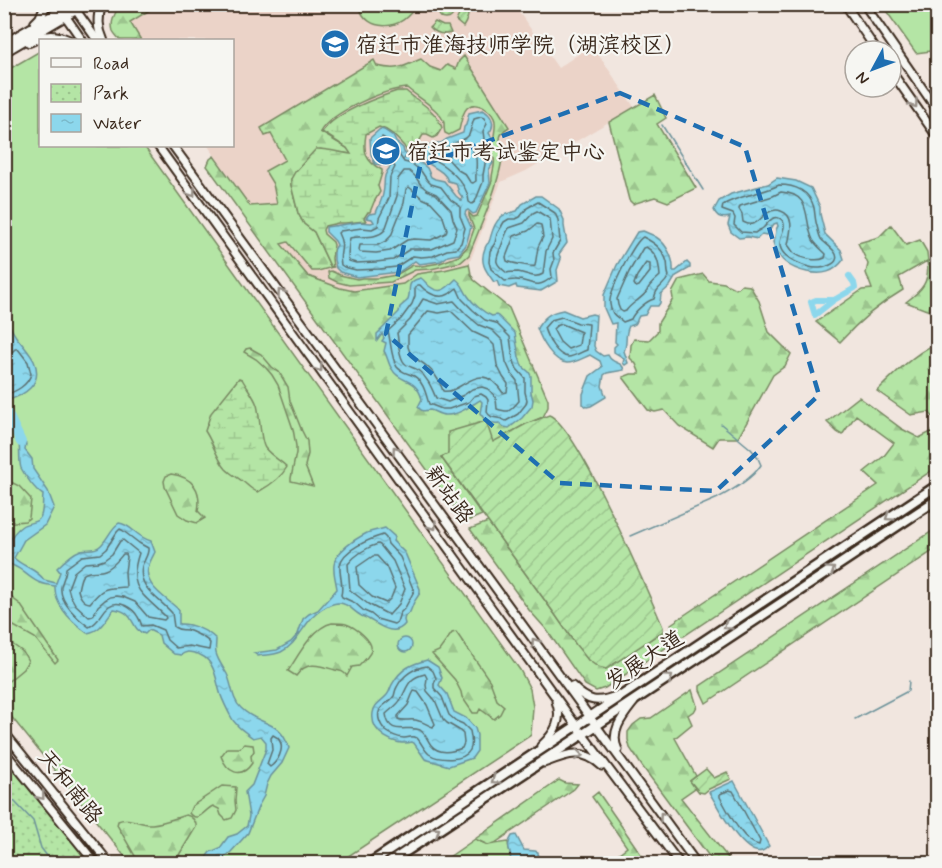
<svg xmlns="http://www.w3.org/2000/svg" width="942" height="868" viewBox="0 0 942 868" font-family="Mynerve,'LXGW WenKai TC',sans-serif">
	<style>
		.built { fill: #ebd3c8 }
		.grass { fill: #b4e5a5; stroke: #788862; stroke-width: 1.5 }
		.forest { fill: url(#forest-firs); stroke: #788862; stroke-width: 1.5 }
		.wetland { fill: url(#wetland-marsh); stroke: #788862; stroke-width: 1.5 }
		.park { fill: url(#park-dots); stroke: #788862; stroke-width: 1.5 }
		.garden { fill: url(#garden-furrows); stroke: #788862; stroke-width: 1.5 }
		.water { fill: url(#water-ripples); stroke: #6c929a; stroke-width: 1.5 }
		.lines { fill: none; stroke-linecap: round; stroke-linejoin: round }
		.shore { stroke: #5b6f70; stroke-width: 1.5 }
		.stream { stroke: #6c929a; stroke-width: 1.5 }
		.canal { stroke: #8cd7ec; stroke-width: 6 }
		.river { stroke: #8cd7ec; stroke-width: 10 }
		.tertiary-casing { stroke: #3b2a1e; stroke-width: 11 }
		.secondary-casing { stroke: #3b2a1e; stroke-width: 12 }
		.primary-casing { stroke: #3b2a1e; stroke-width: 13 }
		.tertiary { stroke: #f6f6f2; stroke-width: 7 }
		.secondary { stroke: #f6f6f2; stroke-width: 8 }
		.primary { stroke: #f6f6f2; stroke-width: 8 }
		.oneway { stroke: #989088 }
		.marked { fill: none; stroke: #1f6fb2; stroke-width: 4.5; stroke-dasharray: 12 8; stroke-linejoin: round }
		.labels { text-anchor: middle; stroke-width: 4.5; stroke-linejoin: round; paint-order: stroke }
		.poi-label { font-size: 22px; fill: #3b2a1e; stroke: #f6f6f2; text-anchor: start }
		.street-label { font-size: 22px; fill: #3b2a1e; stroke: #f6f6f2 }
	</style>
	<defs>
		<pattern id="forest-firs" width="22" height="20" patternUnits="userSpaceOnUse" patternTransform="scale(1.5)"><rect width="22" height="20" fill="#b4e5a5"/><path d="M5 1l3.5 6h-7zM16 11l3.5 6h-7z" fill="#9cc58e"/></pattern>
		<pattern id="wetland-marsh" width="20" height="14" patternUnits="userSpaceOnUse" patternTransform="scale(1.5)"><rect width="20" height="14" fill="#b4e5a5"/><path d="M1 5h8M5 5V1M11 12h8M15 12V8" fill="none" stroke="#9cc58e"/></pattern>
		<pattern id="park-dots" width="8" height="8" patternUnits="userSpaceOnUse" patternTransform="scale(1.5)"><rect width="8" height="8" fill="#b4e5a5"/><path d="M2 2h.1M6 6h.1" fill="none" stroke="#9cc58e" stroke-width="1.8" stroke-linecap="round"/></pattern>
		<pattern id="garden-furrows" width="10" height="10" patternUnits="userSpaceOnUse" patternTransform="scale(1.5)"><rect width="10" height="10" fill="#b4e5a5"/><path d="M-1 1l2-2M0 10L10 0M9 11l2-2" fill="none" stroke="#9cc58e"/></pattern>
		<pattern id="water-ripples" width="26" height="14" patternUnits="userSpaceOnUse" patternTransform="scale(1.5)"><rect width="26" height="14" fill="#8cd7ec"/><path d="M2 4q2-2 4 0t4 0M15 11q2-2 4 0t4 0" fill="none" stroke="#7ab9ca"/></pattern>
	</defs>
	<rect width="100%" height="100%" fill="#f1e6df"/>
	<filter id="ink" filterUnits="userSpaceOnUse"><feTurbulence type="fractalNoise" baseFrequency=".0167" numOctaves="2"/><feDisplacementMap in="SourceGraphic" scale="12" xChannelSelector="R" yChannelSelector="G"/><feConvolveMatrix kernelMatrix="1 2 1 2 8 2 1 2 1" color-interpolation-filters="sRGB"/></filter>
	<g filter="url(#ink)">
		<path class="built" d="M158,4L514,5L558,68L592,45L634,107L526,171L501,182L469,264L413,277L403,284L354,291L340,288L308,276L250,206L208,146H232V40H141L129,22Z"/>
		<path class="grass" d="M359,5V4L415,5C406,30 365,35 359,5Z
			M882,5H937V52L931,51L916,53Z
			M40,51V146H144L520,670L530,689L533,707L531,735L338,863H130L5,709L4,72Z
			M475,839L488,845L508,842C508,850 513,855 510,863L439,864Z"/>
		<path class="forest" d="M121,4L158,5L130,22L141,40H120C118,37 115,35 113,31C110,23 115,11 121,4Z
			M464,56L509,127C492,138 505,144 502,160C496,193 481,224 469,255L461,262L431,269L415,270L391,282L349,285L337,282L329,278L328,272L331,271L340,275L357,279L362,278H379L396,275L413,265L422,266L440,263L459,256L468,246L474,229L469,216V213L473,217L477,216L492,181C491,173 496,166 494,158C494,155 491,153 490,150C489,147 492,144 493,141C494,135 497,123 494,118C490,109 475,100 467,108C462,113 461,123 459,130L449,135L445,133C444,130 444,127 444,123C441,110 417,97 407,88C385,89 331,112 320,132L347,148L352,154L328,151L320,149L291,179V185L298,213L304,224L314,232L330,266L333,267L318,271H312L288,242L281,244L308,276L340,288L354,291L403,284L417,274L444,270L469,264L471,274L474,280L509,308L548,400V407L543,417L526,424L493,443L448,454L441,457L482,515L465,522L207,166L210,159L214,156L250,206L277,204L273,184L265,171L285,160L271,134L265,136L261,128L374,60L377,66C398,71 402,67 421,59L430,67L441,71L447,65L456,69L459,61Z
			M655,95L666,118L657,124L696,188L668,202L655,197L633,204L629,200L609,122Z
			M891,225L906,245L920,240L927,252L928,261H932L937,272V314L906,302C922,290 930,282 927,261L899,277L903,290C879,304 858,322 840,342L816,322L862,290L872,289L866,273L868,264L858,243L879,237Z
			M703,274L709,281L724,283L736,289L742,285L750,286L759,301L769,332L791,354L785,366L773,375L738,438H719L713,447L679,426L664,410L655,412L648,410L623,377L631,374H640L636,364L630,358L631,345L634,339L649,340L658,331V323L673,299L672,293L679,280Z
			M934,345L938,348L937,422L929,412L911,415L877,391C891,377 916,352 934,345Z
			M250,348L261,354L272,367L279,372L288,387L290,401L302,431L307,441L308,454L305,466L313,486L291,481V478L296,453V446L293,429L278,385L272,375L266,368L256,359L244,352L246,349Z
			M859,397L902,429L919,438L937,429V467L684,636L675,638L672,630L671,624L878,485L864,472L884,456L894,443L856,415L842,435L837,432L827,422Z
			M171,474C193,477 202,490 198,511L205,518L197,523L187,520L178,514L165,487L164,481L166,476Z
			M5,479L19,486L31,499L29,518L25,521L5,523Z
			M488,522L588,660L606,669L663,631L668,641L667,647L605,688L596,691L585,685L546,629L529,610L470,529Z
			M937,528V548L706,703L700,690V686Z
			M4,592L20,604L58,660L55,663L35,638L5,621Z
			M332,623C336,623 342,623 346,624C355,627 374,641 371,651C369,656 363,662 359,666L352,667L347,676C343,671 341,671 335,670C319,665 307,660 296,676L288,671C298,656 313,627 332,623Z
			M456,632L490,681L497,700L504,706L500,714L494,719L480,709L478,713H473L462,697L461,692L455,680L432,654L439,651L452,633Z
			M5,639L23,652L28,661L23,669L5,684Z
			M692,690L697,706L695,710L688,715L692,724L675,738L696,776L690,781L695,788L681,798L732,863H714L642,766L630,748L628,740V732L633,725L641,719L651,718Z
			M244,744L253,745L254,751L251,756L252,763C241,780 227,772 221,756L227,748H240Z
			M559,780L565,783L578,784L574,789L495,843L488,845L475,839Z
			M222,786L236,787L235,801L236,810L232,818L226,820L221,815L219,809L213,806C204,810 198,824 189,813L192,806Z
			M598,792L647,863H606L627,847L592,797Z
			M186,815C191,816 197,821 196,827L179,855L182,858L187,860L186,863H139L117,825L118,821C129,816 140,825 152,824C164,823 175,818 186,815Z"/>
		<path class="wetland" d="M397,91H406C418,102 437,110 442,128L437,136L433,138L427,135H423C417,143 417,152 418,161C415,159 412,157 409,155C408,154 405,148 404,146C396,138 390,130 379,127L366,134C363,152 365,161 382,170V173L378,186L380,192L374,202L370,212H368L364,218L366,221L345,223H338L325,226L323,230L324,234L333,242L334,245L332,258L333,267L330,266L314,232L304,224L298,213L291,185V179L295,172L316,149C325,148 341,153 351,154L347,148L322,132C334,113 376,98 397,91Z
			M239,378L242,379C247,388 254,396 257,405C260,415 260,441 265,448C271,456 280,460 287,467C281,478 269,486 258,492C251,490 248,485 242,481C237,477 231,474 226,469C217,459 213,443 205,431L211,413Z"/>
		<path class="park" d="M5,753L94,863H5Z"/>
		<path class="garden" d="M438 11a8 8 0 1 1 16 0a8 8 0 1 1-16 0Z
			M469,5C469,14 468,20 463,27L456,21L460,13V8Z
			M435,22L443,26H448L451,33C443,35 435,33 430,27Z
			M549,415C578,426 647,591 663,627V631L606,669L598,667L588,660L576,645L554,613L441,457L448,454V432L486,421L493,442L526,424Z
			M706,769L714,778L727,772L731,779L709,789L704,793L699,792L690,781Z"/>
		<path class="water" d="M482,110C492,114 496,125 489,133L492,138L486,148L492,156L491,160L493,163L489,170L490,183L476,213L473,214L468,210L466,211L465,214L471,227L466,245L459,254L448,256L441,261L434,262L419,264L415,261L399,272L357,277L340,272L336,268L334,260V250L337,245L335,241L326,232V227L361,222L371,223L374,222L372,219L366,218L369,214L376,213C378,207 382,200 383,194C386,182 381,177 391,166L375,164L371,154L370,138L380,129L384,130L393,136L396,142L403,148L404,152L407,155L404,159L412,156L427,168L431,177L435,179L444,181L456,196L462,201L463,198L459,193L456,183L448,181C444,169 429,167 421,157L423,149L433,143H441L447,139L463,133L464,127L466,125L469,113Z
			M777,178L796,181L811,188L820,207V214L825,234L841,250L844,259C834,273 823,275 807,272C789,268 778,260 773,242C777,237 774,231 778,226L777,223L774,224L766,235L762,234L757,239L748,237L739,238L731,232L728,225L730,217C723,219 717,218 714,210L719,201L731,194L768,184Z
			M536,196H541L559,209L564,220V226L567,243L559,254L561,259L557,270L558,281L541,291L517,288L516,285L509,288L499,286L497,281L494,282C486,271 479,263 485,248C489,239 487,248 490,239C492,232 494,223 500,218C505,213 511,213 517,211L522,204Z
			M643,231C647,233 652,234 656,237C667,244 674,259 673,271H676L687,262L690,265V268L676,276L670,286L661,294L660,303L658,306H650L645,315L639,316C635,322 639,324 629,326C624,336 628,343 624,351L628,363L625,365L623,363L624,359C621,355 618,355 614,352V347L617,344L615,342L616,323L611,324L604,308V295L617,265L637,232Z
			M421,278C424,280 426,283 429,286C442,296 447,287 456,279C463,284 463,289 468,296C473,304 483,312 492,316L496,315L498,316L515,333L519,357L522,366L529,372L531,376V392L533,400L532,406L522,418L509,428L504,427L499,423C489,424 485,421 480,413L482,402L480,400C471,406 457,416 445,415C439,415 435,411 430,410C424,410 423,413 418,407L422,399C416,377 399,383 392,369C388,364 388,357 384,351L386,343L382,341L384,338L382,334L377,341V334L399,312L400,307C402,305 405,303 407,301C413,291 403,282 421,278Z
			M563,310L580,317L592,314L596,315L594,346L596,351L603,356L608,355C609,357 610,359 612,360C617,364 622,362 624,370L607,373L604,375L602,386L606,397L591,406L587,407L583,404V394L590,376L602,367L600,361L590,355C583,358 575,363 567,363C553,362 541,340 537,328C544,317 550,312 563,310Z
			M5,317C9,324 12,331 17,338C23,345 30,353 34,361C44,384 24,396 5,401V353L8,346L5,340Z
			M23,441L26,444L25,450L32,459L33,469L48,491L54,507L45,525L24,540L14,558C23,567 37,569 44,580L56,583L60,572L57,568C64,561 72,553 81,550C88,548 95,551 100,546C108,539 110,529 119,523C131,524 136,537 151,541L155,552C153,556 150,561 149,565C141,585 167,598 179,610V624C191,623 208,631 216,639C216,644 215,649 216,653C218,661 223,667 227,674C232,684 232,700 241,708C260,727 279,718 289,748L282,763L271,776L267,784L264,796L259,805L248,833L231,852L220,861L222,863H202L210,852L220,848L228,837L237,834L247,826L249,816L245,792L252,785L266,749V742L261,736L253,738C244,731 235,726 230,715C226,707 221,698 219,689C215,673 213,657 194,653C189,652 186,651 181,655L174,654L161,643L159,635L149,630L145,634C129,629 137,612 114,609C105,619 102,631 87,633C72,622 54,606 55,586C37,584 34,580 21,570C17,567 13,566 9,563C0,552 12,533 22,526C26,523 35,523 39,519C44,514 42,502 43,495C35,490 25,476 21,468C19,463 20,450 19,443Z
			M385,528L395,537L393,541L405,553L420,589V593L414,602L410,612L405,616L404,620L405,624C394,638 379,625 368,619C365,617 362,617 360,615C353,611 349,604 340,603C328,602 312,616 306,625C298,636 293,646 281,652C274,655 265,655 258,656L254,653L277,650L291,642L298,634L303,619L309,614L318,610L337,589C336,581 333,573 334,565C335,552 355,539 367,533C372,531 379,530 385,528Z
			M398 645a7 7 0 1 1 14 0a7 7 0 1 1-14 0Z
			M427,660L438,667L442,678L439,685L447,694L454,712L466,718L475,728L477,735V751L472,758L449,766L425,759L414,743L412,742C395,747 370,733 373,713C374,704 381,702 387,695C390,692 390,687 393,683C401,669 411,664 427,660Z
			M734,781L769,846C767,848 765,850 762,851C743,857 717,805 709,792Z
			M516,835L524,850L535,851L538,852L539,863H510C513,851 504,848 512,836Z"/>
		<g class="lines">
			<path class="shore" d="M481,117L484,118L487,124L483,131L484,139L480,148L485,158V164L483,175V182L475,202L472,204L469,202C468,187 456,175 444,166C439,162 432,160 428,155L434,149H443L466,138L469,135L474,119Z
				M382,137C391,142 398,153 404,162L412,164L421,171L427,180L431,184L441,187L451,200L460,206V216L465,228L461,243L458,246L456,249L447,250L433,256L421,257L413,256L396,267L380,269L356,270L344,267L341,265C338,250 346,249 338,233L340,231L362,228L372,229L378,226L379,218L389,198L390,177L395,167L391,161L381,160L379,158L376,142Z
				M470,145C480,159 475,166 476,181L473,183L470,182L465,174L458,170L447,158C451,150 462,148 470,145Z
				M404,171H409L415,176L421,185L427,190L436,194L451,210L453,219L457,228L453,240L432,249H410L393,260L376,262L356,263L349,261C347,257 349,243 350,238C363,235 375,240 385,230L397,196L398,179Z
				M779,185C795,185 810,191 814,208C815,213 815,220 817,226C818,230 819,235 821,239C825,244 840,252 836,260C835,264 824,268 820,268C809,269 780,259 780,244C780,239 783,232 784,227C785,220 778,215 772,219C768,221 766,226 763,228C760,230 757,231 755,233L741,232L734,225L735,218L733,214L722,210L723,205C740,195 761,194 779,185Z
				M409,187L422,198L431,202L442,214L447,229L446,233L431,240L414,239L407,240L390,251L376,253L360,252L359,250L360,245H378L386,241L391,236L404,203L406,189Z
				M781,192C813,194 803,219 813,240C816,245 822,250 826,254L825,258C817,262 802,259 794,253C792,251 790,247 788,245C790,234 796,216 781,211C777,209 772,210 767,213C762,216 759,223 752,224C749,225 745,223 743,222L742,214L739,209L740,206L773,196Z
				M538,202L555,213L558,220L560,241L553,253L554,261L551,269L552,277C535,292 530,279 515,280C511,280 508,281 505,281L491,269L489,262L490,251L495,243L497,234L504,222L509,219H516L520,217L527,208Z
				M537,211L550,219L552,239L546,251L543,274C535,279 528,274 518,272C515,272 510,272 507,273C494,263 495,261 501,247C504,240 505,234 509,228L524,223L533,213Z
				M537,224L541,225L543,237L538,247L535,266C531,267 511,263 507,261L506,257L514,236L528,231Z
				M643,237C655,243 663,249 667,262C668,267 667,272 669,276C663,288 657,285 654,299C646,301 634,312 631,319L623,322C616,316 611,315 610,304C608,293 634,242 643,237Z
				M646,247C658,254 659,264 660,276C657,279 652,283 649,287C648,288 648,290 647,291C642,299 631,303 626,311L623,312L620,310L618,305L617,299L629,272L643,248Z
				M646,263L650,264V272L639,286L636,287L634,284L637,276Z
				M417,285H420C427,293 439,300 449,294C452,292 454,290 457,288L462,299L473,310L485,320L496,323L510,337L513,359L517,369L525,378V392L527,400L526,404L518,414L506,421C497,415 492,421 487,412L488,400L486,397L481,394L474,396L469,402L449,409H442L429,404C426,395 424,382 414,376C408,373 402,373 397,367C391,358 391,342 388,331L401,319L412,304L415,296V288Z
				M423,299L438,304L454,301L467,315L479,325L492,330L503,341L506,362L511,373L517,381L519,401C509,412 510,413 497,409L496,399L493,394L488,389L482,387L472,389L464,395L448,402L436,398C432,389 428,378 419,371C413,366 407,368 403,361C398,352 399,343 397,333L410,320Z
				M428,311L439,313L451,311L473,332L488,339L494,345L497,365L503,377L508,384L507,392L503,393C479,356 462,395 443,391C438,375 427,364 412,357L408,347V335Z
				M562,317L578,323L589,324L587,350C581,352 574,357 568,357C557,356 547,338 544,328L551,320Z
				M562,324L581,332L579,345L568,349L560,342L553,329L556,326Z
				M4,355L10,354L15,349H18L28,362L31,374C28,385 16,392 4,395
				M120,529L122,530L139,543L148,548C149,555 144,559 142,566C137,588 160,599 172,613L174,627C182,632 183,628 190,631C197,634 205,637 210,643L209,650L189,646L176,648L167,640L163,630L151,625L142,626C141,623 140,620 138,617C133,608 119,599 109,606C100,613 101,621 89,627C79,620 59,602 61,587C62,581 66,575 66,568L82,556L100,554L106,549L117,532Z
				M383,535L386,538L388,544L400,557L414,591L405,608L400,613L397,622L394,624L377,619L371,614L364,611L355,603L342,597L341,595C344,584 339,576 340,565C342,550 370,539 383,535Z
				M123,540L139,553C127,589 142,593 165,616L166,618L164,620L148,617L135,602L123,597L116,596L110,597L105,600L98,606L93,616L89,617L75,604L70,595L68,588L74,572L85,563L98,562L104,560L112,554L120,541Z
				M378,544L380,545L393,561L405,589L399,604L389,615L368,604L350,590L348,564C355,555 367,547 378,544Z
				M123,554H126L127,557L125,572L126,587C106,589 105,585 90,603C83,603 79,595 78,590C79,586 80,579 82,576C87,569 98,573 105,570C113,567 118,560 123,554Z
				M373,556H377L386,566L395,588L391,598L386,603L372,597L359,585L357,567Z
				M427,666L433,671L436,678L434,684V688L442,697L449,715L456,721L463,724L470,731C471,736 473,745 470,750C464,762 438,760 429,754C424,750 421,742 417,738C411,735 410,738 404,738C398,738 390,734 386,731C379,724 375,713 383,706C387,702 391,701 394,696C395,693 395,690 397,687C403,675 414,668 427,666Z
				M425,674L427,678L426,685L427,691L435,700L443,719L447,723L459,730L463,734L464,743L462,748C452,752 439,755 431,745C427,740 426,734 420,730C408,724 389,738 386,714C391,709 398,705 401,699C408,686 408,678 425,674Z
				M414,691L418,692L427,705L435,724L433,727C429,726 424,722 419,721C411,718 405,722 398,719V716L408,705L412,695Z
				M273,735C288,742 280,760 270,767L267,764L272,750L271,738Z
				M729,790L733,791L760,841L759,845C743,843 728,811 720,797V794Z"/>
			<path class="stream" d="M662,125L703,190
				M630,536L718,498C732,490 752,479 761,465L757,456L751,449L721,424
				M855,719L908,691L909,681
				M4,798L14,801L33,821L41,848L47,856L59,864"/>
			<path class="canal" d="M834,300H816L811,302L815,315L834,300L855,288L854,283L849,276"/>
			<path class="river" d="M4,406L21,442"/>
			<g class="tertiary-casing">
				<path id="tertiary" d="M57,4L82,40
					M845,4L877,51
					M864,4L938,111
					M73,6L97,40
					M891,71L938,138
					M158,146L583,735L680,864
					M173,146L697,864
					M572,686C588,702 597,704 618,695
					M4,732L110,864
					M541,746C555,733 563,720 556,701
					M618,750C609,732 623,716 634,702
					M4,751L96,864
					M544,763C567,754 582,747 602,766"/>
			</g>
			<g class="secondary-casing">
				<path id="secondary" d="M102,4C97,16 98,29 103,40
					M35,23L40,18L46,4
					M29,42C45,35 53,34 68,40
					M4,44L72,4
					M4,52L86,4"/>
			</g>
			<g class="primary-casing">
				<path id="primary" d="M369,864L938,485
					M387,864L938,499"/>
			</g>
			<use href="#tertiary" class="tertiary"/>
			<use href="#secondary" class="secondary"/>
			<use href="#primary" class="primary"/>
		</g>
		<defs><path id="oneway-chevron" d="M-2-3.5L2.5 0L-2 3.5" fill="none" stroke-width="1.6" stroke-linecap="round" stroke-linejoin="round" transform="scale(1.5)"/></defs>
		<g class="oneway">
			<use href="#oneway-chevron" transform="translate(914 104) rotate(55)"/>
			<use href="#oneway-chevron" transform="translate(192 193) rotate(54)"/>
			<use href="#oneway-chevron" transform="translate(281 293) rotate(-126)"/>
			<use href="#oneway-chevron" transform="translate(319 368) rotate(54)"/>
			<use href="#oneway-chevron" transform="translate(396 450) rotate(-126)"/>
			<use href="#oneway-chevron" transform="translate(889 517) rotate(146)"/>
			<use href="#oneway-chevron" transform="translate(433 526) rotate(54)"/>
			<use href="#oneway-chevron" transform="translate(831 570) rotate(-34)"/>
			<use href="#oneway-chevron" transform="translate(727 626) rotate(146)"/>
			<use href="#oneway-chevron" transform="translate(535 642) rotate(-126)"/>
			<use href="#oneway-chevron" transform="translate(669 678) rotate(-34)"/>
			<use href="#oneway-chevron" transform="translate(579 755) rotate(8)"/>
			<use href="#oneway-chevron" transform="translate(495 780) rotate(146)"/>
			<use href="#oneway-chevron" transform="translate(41 796) rotate(51)"/>
			<use href="#oneway-chevron" transform="translate(663 816) rotate(-126)"/>
			<use href="#oneway-chevron" transform="translate(436 831) rotate(-33)"/>
		</g>
	</g>
	<path class="marked" d="M620,93L745,147L819,395L716,491L559,483L386,334L420,166Z"/>
	<defs>
		<g id="school-disc" transform="scale(1.5)"><circle r="9.5" fill="#1f6fb2" stroke="#f6f6f2"/><path d="M0-5L7-2L0 1L-7-2ZM-4 1L0 2.5L4 1V4Q0 6-4 4Z" fill="#fff"/></g>
		<g id="university-disc" transform="scale(1.5)"><circle r="9.5" fill="#1f6fb2" stroke="#f6f6f2"/><path d="M0-5L7-2L0 1L-7-2ZM-4 1L0 2.5L4 1V4Q0 6-4 4Z" fill="#fff"/></g>
	</defs>
	<g fill-rule="evenodd">
		<use href="#school-disc" x="335" y="44"/>
		<use href="#university-disc" x="386" y="151"/>
	</g>
	<g class="labels">
		<g class="poi-label">
			<text x="356" y="52">宿迁市淮海技师学院（湖滨校区）</text>
			<text x="407" y="159">宿迁市考试鉴定中心</text>
		</g>
		<g class="street-label">
			<text transform="translate(450 494) rotate(54)" y="8">新站路</text>
			<text transform="translate(644 659) rotate(-34)" y="8">发展大道</text>
			<text transform="translate(71 786) rotate(51)" y="8">天和南路</text>
		</g>
	</g>
	<rect width="942" height="868" fill="none" stroke="#f6f6f2" stroke-width="24"/>
	<rect x="12" y="12" width="918" height="844" fill="none" stroke="#3b2a1e" stroke-width="2" filter="url(#ink)"/>
	<rect x="39" y="39" width="195" height="108" fill="#f6f6f2" stroke="#aba49d" stroke-width="1.5"/>
	<rect x="51" y="58" width="30" height="9" fill="#f6f6f2" stroke="#aba49d" stroke-width="1.5"/>
	<text x="93" y="69" font-size="18" fill="#3b2a1e">Road</text>
	<rect x="51" y="84" width="30" height="18" fill="url(#park-dots)" stroke="#aba49d" stroke-width="1.5"/>
	<text x="93" y="99" font-size="18" fill="#3b2a1e">Park</text>
	<rect x="51" y="114" width="30" height="18" fill="url(#water-ripples)" stroke="#aba49d" stroke-width="1.5"/>
	<text x="93" y="129" font-size="18" fill="#3b2a1e">Water</text>
	<g transform="translate(873 69) rotate(229)"><circle r="28" fill="#f6f6f2" stroke="#aba49d" stroke-width="1.5"/>
	<path d="M0-4.5L10 22L0 15L-10 22Z" fill="#1f6fb2"/>
	<text y="-9" font-size="16" font-weight="bold" text-anchor="middle" fill="#3b2a1e">N</text>
	</g>
</svg>
